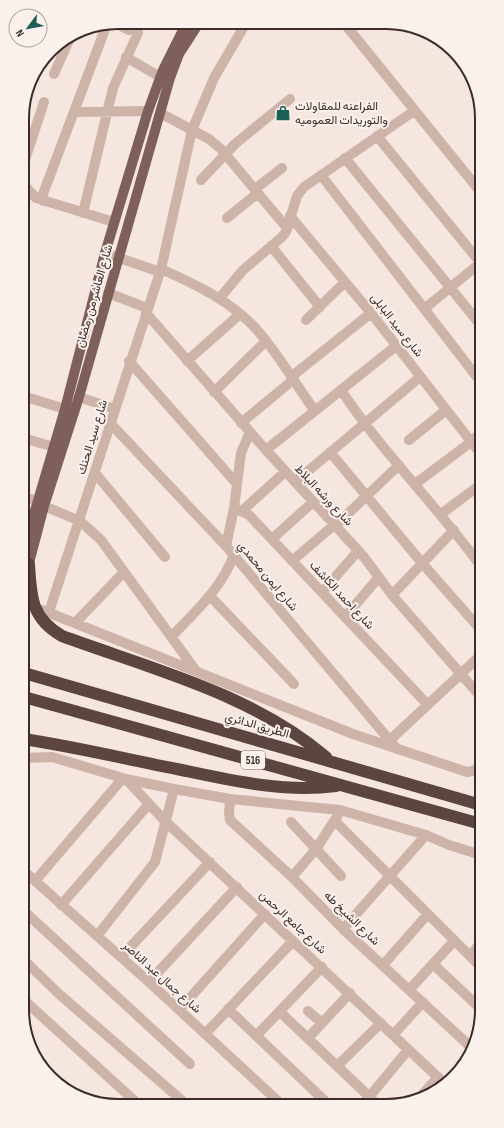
<svg xmlns="http://www.w3.org/2000/svg" width="504" height="1128" viewBox="0 0 504 1128" font-family="'Sofia Sans Condensed',Vazirmatn,sans-serif">
	<style>
		.lines { fill: none; stroke-linecap: round; stroke-linejoin: round }
		.minor { stroke: #ceb3a9; stroke-width: 10 }
		.major { stroke: #7e5f5a; stroke-width: 10 }
		.highway { stroke: #5c4440; stroke-width: 12 }
		.labels { text-anchor: middle; stroke-width: 4; stroke-linejoin: round; paint-order: stroke }
		.shield { fill: #fbf1ec; stroke: #756764; stroke-width: 1 }
		.shield-label { font-size: 11px; font-weight: bold; fill: #3b2c29 }
		.poi-label { font-size: 12px; fill: #3b2c29; stroke: #fbf1ec; text-anchor: start }
		.street-label { font-size: 12px; fill: #3b2c29; stroke: #fbf1ec }
		.rim { fill: none; stroke: #3b2c29; stroke-width: 2 }
	</style>
	<rect width="100%" height="100%" fill="#f5e6df"/>
	<g class="lines">
		<path class="minor" d="M344,23L479,190
			M126,57L160,77
			M54,74L71,36
			M75,112L148,111
			M160,113L209,139L221,149L287,228
			M377,136L479,261
			M345,158L479,323
			M22,169L44,102
			M321,175L480,381
			M201,180L235,144L290,99
			M22,183L36,198L114,222
			M255,189L282,168
			M43,201V194L107,24
			M83,213L113,88L138,33L137,29L132,27L129,30L115,23
			M290,216L371,313L480,453
			M227,218L258,193
			M271,246L320,307
			M105,253L160,272
			M161,269C195,284 233,302 258,331C279,355 296,385 315,411
			M108,293L147,308
			M219,299L243,270L282,237L286,232L297,196L304,187L414,111
			M424,309L479,264
			M146,313L266,450L364,557L392,595L481,697
			M306,320L345,282
			M129,361L237,484
			M187,361L240,314
			M291,377L371,313
			M341,390C382,452 436,505 480,565
			M214,392L266,341
			M23,396L65,409
			M79,397L115,409
			M241,423L293,380
			M111,424L226,546L397,749
			M23,438L54,447
			M409,440L446,410
			M266,450L396,346
			M330,452L422,563L480,629
			M95,473L165,557
			M295,482L420,377
			M415,484L471,442L480,433
			M24,497L38,501
			M44,506L80,521L101,540L196,671
			M234,508L249,515L428,705
			M242,511L285,472
			M441,514L480,485
			M335,526L399,465
			M272,539L313,502
			M226,546L234,508L241,453L250,432
			M292,561L334,525
			M322,592L358,551
			M392,595L454,530
			M210,596L294,684
			M42,610L353,734L467,772L472,771L481,767
			M49,612L161,269L192,130L214,78L246,23
			M345,617L379,577
			M75,623L124,572
			M171,637C195,612 221,589 234,555
			M390,740L481,655
			M24,758L52,757L126,779L174,789L230,799L340,810L426,835L449,845L481,855
			M126,779L165,821L443,1082
			M230,799L229,813L230,820L292,877L343,929L473,1049
			M335,821L482,968
			M291,822L341,876
			M25,872L149,982L280,1103
			M292,877L316,849L338,815
			M35,881L123,778
			M61,905L149,804
			M25,912L190,1064
			M343,929L426,835
			M97,936L155,862L174,789
			M470,956L482,941
			M121,957L210,862
			M25,961L59,994L186,1104
			M433,964L482,1010
			M383,965L428,914
			M149,982L237,887
			M410,989L454,941
			M25,1001L138,1104
			M228,1009L327,1103
			M179,1010L265,914
			M308,1011L322,1023
			M280,1012L376,1103
			M205,1034L293,941
			M393,1035L423,1002
			M256,1036L322,967
			M308,1038L350,993
			M337,1066L381,1023
			M420,1097L438,1077
			M364,1103L408,1050"/>
		<path class="major" d="M24,548L65,409L105,253L148,111L163,70L187,22
			M24,582L44,506L79,397L170,78L179,54L199,23"/>
		<path class="highway" d="M29,564C31,597 31,618 62,636C152,669 252,694 326,757
			M24,673L481,805
			M24,697L481,824
			M24,739C76,747 126,759 177,769C229,780 283,793 336,786"/>
	</g>
	<defs>
		<g id="shop-bare" transform="scale(1.2)"><path d="M-5-2.5h2.3a2.7 3.5 0 0 1 5.4 0H5L5.5 6h-11ZM-1.5-2.5h3a1.5 2.3 0 0 0-3 0Z" fill="#1b6058" stroke="#fbf1ec" stroke-width="2.5" paint-order="stroke"/></g>
	</defs>
	<g fill-rule="evenodd">
		<use href="#shop-bare" x="283" y="113"/>
	</g>
	<g class="labels">
		<rect class="shield" x="241" y="751" width="24" height="18" rx="3"/>
		<g class="shield-label">
			<text x="253" y="764">516</text>
		</g>
		<g class="poi-label">
			<text x="295" y="110">الفراعنه للمقاولات<tspan x="295" dy="14">والتوريدات العموميه</tspan></text>
		</g>
		<g class="street-label">
			<text transform="translate(94 296) rotate(-74)" y="4">شارع العاشر من رمضان</text>
			<text transform="translate(397 325) rotate(52)" y="4">شارع سيد البابلى</text>
			<text transform="translate(92 437) rotate(-73)" y="4">شارع سيد الحنك</text>
			<text transform="translate(324 495) rotate(47)" y="4">شارع ورشه البلاط</text>
			<text transform="translate(268 576) rotate(50)" y="4">شارع ايمن محمدي</text>
			<text transform="translate(342 595) rotate(47)" y="4">شارع احمد الكاشف</text>
			<text transform="translate(257 725) rotate(16)" y="4">الطريق الدائري</text>
			<text transform="translate(352 918) rotate(44)" y="4">شارع الشيخ طه</text>
			<text transform="translate(293 922) rotate(43)" y="4">شارع جامع الرحمن</text>
			<text transform="translate(162 977) rotate(42)" y="4">شارع جمال عبد الناصر</text>
		</g>
	</g>
	<path d="M0 0H504V1128H0ZM118 29H386A89 89 0 0 1 475 118V1010A89 89 0 0 1 386 1099H118A89 89 0 0 1 29 1010V118A89 89 0 0 1 118 29Z" fill="#fbf1ec" fill-rule="evenodd"/>
	<path class="rim" d="M118 29H386A89 89 0 0 1 475 118V1010A89 89 0 0 1 386 1099H118A89 89 0 0 1 29 1010V118A89 89 0 0 1 118 29Z"/>
	<g transform="translate(28 28) rotate(238)"><circle r="19" fill="#fbf1ec" stroke="#aea29e"/>
	<path d="M0-3L7 15L0 10L-7 15Z" fill="#1b6058"/>
	<text y="-6" font-size="11" font-weight="bold" text-anchor="middle" fill="#3b2c29">N</text>
	</g>
</svg>
